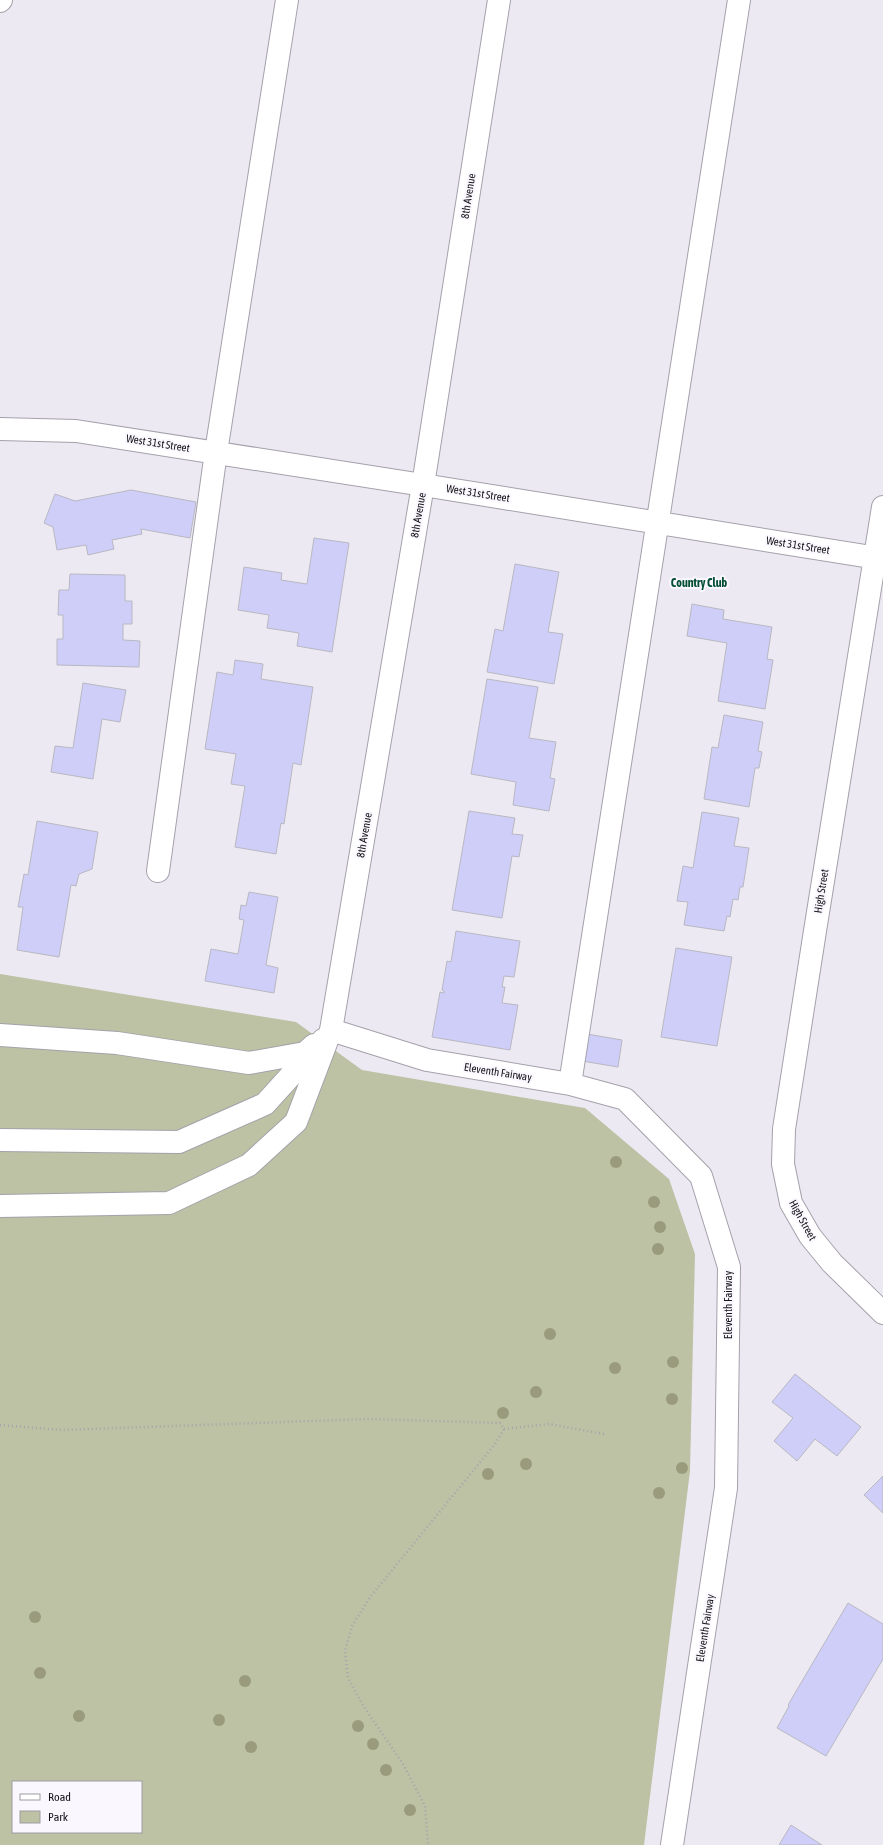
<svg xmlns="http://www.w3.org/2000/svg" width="883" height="1845" viewBox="0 0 883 1845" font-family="'Asap Condensed',sans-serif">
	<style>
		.green { fill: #bcc2a3; fill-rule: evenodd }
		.building { fill: #cfcef8; stroke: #b8b8c2 }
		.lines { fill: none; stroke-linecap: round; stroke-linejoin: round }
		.minor-casing { stroke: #a5a1ab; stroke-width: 24 }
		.path { stroke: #a7a3ab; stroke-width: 2.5; stroke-dasharray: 1 3; stroke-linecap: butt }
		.minor { stroke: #fff; stroke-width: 22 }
		.tree { fill: #999b7c }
		.labels { text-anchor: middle; stroke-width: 4; stroke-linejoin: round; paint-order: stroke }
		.street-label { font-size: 11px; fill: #151317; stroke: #faf7ff }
		.neighbourhood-label { font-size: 12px; font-weight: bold; fill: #044e34; stroke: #faf7ff }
	</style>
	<rect width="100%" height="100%" fill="#ede9f3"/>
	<path class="green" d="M0,974L296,1022L362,1070L585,1108L669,1179L695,1254L690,1471L644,1845H0ZM13,1782H141V1832H13Z"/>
	<path class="building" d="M131,490L196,502L190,538L141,529L142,534L112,540L114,549L88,555L86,545L57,550L53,527L44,523L55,494L75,501Z
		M314,538L349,543L332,652L297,646L299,633L267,628L269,615L238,610L244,567L282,573L281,580L307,584Z
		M515,564L559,572L548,632L563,634L554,684L487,672L495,629L503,631Z
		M70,574L125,575V601H132V624H123V640L140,641L139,667L57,665V639H63V615H58L59,590H69Z
		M692,604L724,610L723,619L772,627L767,659L773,660L765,709L718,701L727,643L687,636Z
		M235,660L263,664L261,679L313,687L301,765L293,763L284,824L281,823L276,854L235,847L245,786L231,784L236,754L205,749L217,672L233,675Z
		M487,679L538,687L529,738L556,742L550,778L555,779L549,811L513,805L516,782L471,774Z
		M83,683L126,690L120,722L102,719L93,779L51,772L55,746L73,748Z
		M724,715L763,722L758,751L762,752L759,768H755L749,807L704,799L712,747L718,748Z
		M469,811L515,818L512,834L523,835L519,857L512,856L502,918L452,910Z
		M702,812L739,818L734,846L749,848L743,887H740L738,900L733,899L730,917L727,916L724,931L684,925L688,902L677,901L683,866L693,868Z
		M37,821L98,832L92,869L79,874L76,886L71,885L59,957L17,950L23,907H18L24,874L28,875Z
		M249,892L278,897L266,965L278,968L274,993L205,981L211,949L238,954L244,920L239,919L241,905L246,906Z
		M456,931L520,941L514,977L504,976L502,987H505L502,1003L518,1005L510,1050L432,1037L440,992L444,993V991L442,990L447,961L451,962Z
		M676,948L732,957L717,1046L661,1037Z
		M587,1034L622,1040L618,1067L582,1061Z
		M795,1374L861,1427L837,1456L815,1439L797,1461L774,1441L793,1418L772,1402Z
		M883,1476V1513L864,1495Z
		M848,1603L883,1624V1659L826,1756L777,1728L789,1706L788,1705Z
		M791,1825L822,1845H779Z"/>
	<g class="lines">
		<g class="minor-casing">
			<path id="minor" d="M0,1L1,0
				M0,429L76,431L423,485L883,559
				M883,507L815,931L784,1129L783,1164L791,1203L810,1236L832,1263L883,1313
				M158,871L216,452L287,0
				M331,1030L427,1060L570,1084L625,1099L701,1176L729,1267L726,1488L672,1845
				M0,1035L117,1043L249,1063L305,1053L314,1045
				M570,1084L739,0
				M0,1140L179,1142L265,1104L323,1040
				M0,1206L169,1203L249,1165L296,1122L331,1030L423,485L499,0"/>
		</g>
		<path class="path" d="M0,1425L62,1430L368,1419L500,1423L504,1429L495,1444L371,1596L352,1626L345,1651L348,1678L364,1707L403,1764L425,1806L428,1845
			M504,1429L549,1424L604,1434"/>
		<use href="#minor" class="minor"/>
	</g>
	<g class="tree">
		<circle cx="616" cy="1162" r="6"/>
		<circle cx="654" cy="1202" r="6"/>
		<circle cx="660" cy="1227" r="6"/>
		<circle cx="658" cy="1249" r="6"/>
		<circle cx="550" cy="1334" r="6"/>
		<circle cx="673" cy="1362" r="6"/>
		<circle cx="615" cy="1368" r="6"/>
		<circle cx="536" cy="1392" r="6"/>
		<circle cx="672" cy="1399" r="6"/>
		<circle cx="503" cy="1413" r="6"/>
		<circle cx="526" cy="1464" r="6"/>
		<circle cx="682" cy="1468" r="6"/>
		<circle cx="488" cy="1474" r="6"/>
		<circle cx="659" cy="1493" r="6"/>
		<circle cx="35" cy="1617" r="6"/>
		<circle cx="40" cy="1673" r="6"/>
		<circle cx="245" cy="1681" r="6"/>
		<circle cx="79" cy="1716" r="6"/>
		<circle cx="219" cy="1720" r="6"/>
		<circle cx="358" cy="1726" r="6"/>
		<circle cx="373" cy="1744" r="6"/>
		<circle cx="251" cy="1747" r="6"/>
		<circle cx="386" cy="1770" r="6"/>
		<circle cx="410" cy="1810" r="6"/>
	</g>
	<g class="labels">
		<g class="street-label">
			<text transform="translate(468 196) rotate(-81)" y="4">8th Avenue</text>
			<text transform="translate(158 443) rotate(9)" y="4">West 31st Street</text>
			<text transform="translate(478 493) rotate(9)" y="4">West 31st Street</text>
			<text transform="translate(418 515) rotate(-80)" y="4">8th Avenue</text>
			<text transform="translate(798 545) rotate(9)" y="4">West 31st Street</text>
			<text transform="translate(364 835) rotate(-80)" y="4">8th Avenue</text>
			<text transform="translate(821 891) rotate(-81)" y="4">High Street</text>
			<text transform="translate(498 1072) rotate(9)" y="4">Eleventh Fairway</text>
			<text transform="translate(803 1220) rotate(61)" y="4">High Street</text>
			<text transform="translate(728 1305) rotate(-90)" y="4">Eleventh Fairway</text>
			<text transform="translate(705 1628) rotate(-81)" y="4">Eleventh Fairway</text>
		</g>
		<g class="neighbourhood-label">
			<text x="699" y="587">Country Club</text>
		</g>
	</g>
	<rect x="12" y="1781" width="130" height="52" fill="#faf7ff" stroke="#9e9ca2"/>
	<rect x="20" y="1794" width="20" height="6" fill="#ffffff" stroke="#9e9ca2"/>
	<text x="48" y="1801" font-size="12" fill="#151317">Road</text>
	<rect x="20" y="1811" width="20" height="12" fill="#bcc2a3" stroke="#9e9ca2"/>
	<text x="48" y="1821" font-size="12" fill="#151317">Park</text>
</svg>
